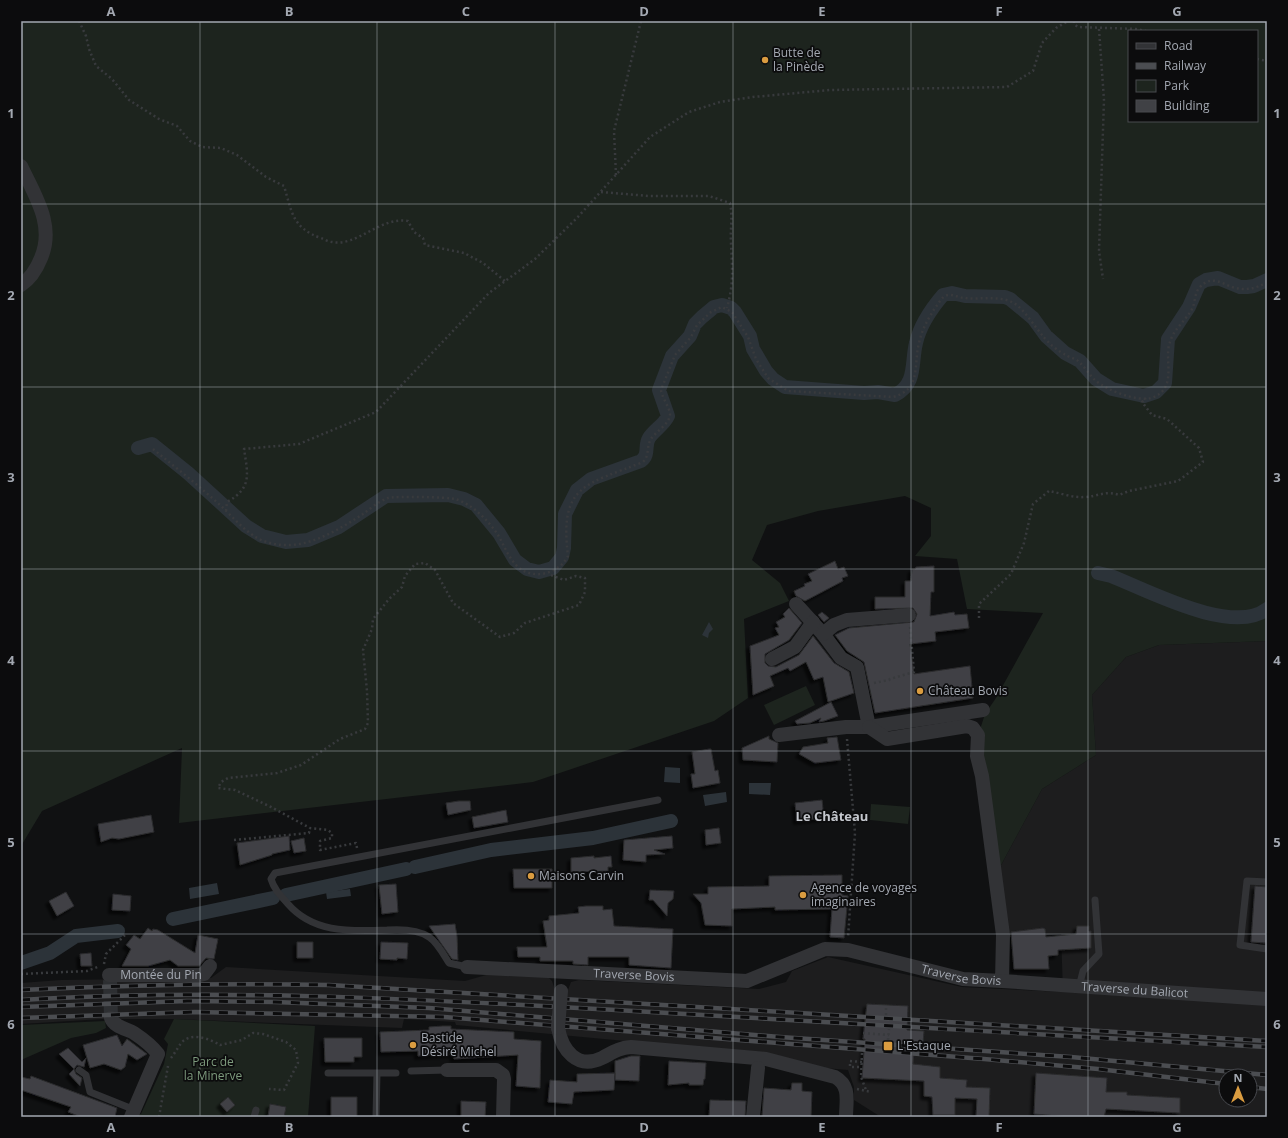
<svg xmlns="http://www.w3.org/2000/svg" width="1288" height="1138" viewBox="0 0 1288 1138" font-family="'Open Sans',sans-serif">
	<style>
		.built { fill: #1d1d1e; fill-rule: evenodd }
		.green { fill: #1d241e; fill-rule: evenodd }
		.water { fill: #2c3339 }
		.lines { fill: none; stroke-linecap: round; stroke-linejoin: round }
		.canal { stroke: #2c3339; stroke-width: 14 }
		.building { fill: #404145; stroke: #2b2b2d; filter: url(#shadow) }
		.street-tunnel { stroke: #2d2f32; stroke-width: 14; stroke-dasharray: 14 7; stroke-linecap: butt }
		.path { stroke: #383a3d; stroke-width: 2.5; stroke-dasharray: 2 3; stroke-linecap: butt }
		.lane { stroke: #323336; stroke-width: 7 }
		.street { stroke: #323336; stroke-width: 14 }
		.rail-casing { stroke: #4b4d51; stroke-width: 4.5 }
		.rail { stroke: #0c0c0d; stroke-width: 3; stroke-dasharray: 9; stroke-linecap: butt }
		.street-bridge { stroke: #323336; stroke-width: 14 }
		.grid { fill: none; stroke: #a3a8b1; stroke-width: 1; stroke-opacity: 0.55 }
		.poi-dot { fill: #da9c40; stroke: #0c0c0d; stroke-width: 1.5 }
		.labels { text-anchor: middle; stroke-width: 3.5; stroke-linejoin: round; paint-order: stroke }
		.poi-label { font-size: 12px; fill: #a3a8b1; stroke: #0c0c0d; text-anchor: start }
		.street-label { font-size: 12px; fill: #a3a8b1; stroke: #0c0c0d }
		.park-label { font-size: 12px; fill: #7d9a7d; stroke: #0c0c0d }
		.neighbourhood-label { font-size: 13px; font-weight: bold; fill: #c4c7cd; stroke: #0c0c0d }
		.neatline { fill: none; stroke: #a3a8b1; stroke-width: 1.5 }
		.grid-label { font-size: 13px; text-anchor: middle; font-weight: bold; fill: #a3a8b1 }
	</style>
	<defs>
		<filter id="shadow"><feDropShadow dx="-3.5" dy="3.5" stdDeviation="1" flood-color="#0009"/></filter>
	</defs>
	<rect width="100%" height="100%" fill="#101112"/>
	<path class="built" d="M1267,641V1117H881L854,1100V1087L848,1070L824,1068L776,1055L456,1025L455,1022L404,1019L402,1028L174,1019H103L21,1024V983L61,980L211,978L226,967L465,981L493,973L547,976L552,981L555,990H568L571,982L579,980L759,989L786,982L792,971L828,957L962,987L1063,992L1061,934L1009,938L1000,867L1042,789L1096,755L1092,695L1126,657L1159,645ZM1226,1076H1250V1100H1226Z"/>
	<path class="green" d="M21,21H1267V641L1159,645L1126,657L1092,695L1096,755L1042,789L1000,867L985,761L974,748L985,714L996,698L1043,613L967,609L957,559L915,556L931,536V508L905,496L818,511L767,525L752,560L780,583L789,601L744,619L748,698L714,721L533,782L179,823L182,748L42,811L21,846ZM1129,31H1257V121H1129Z
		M806,686L815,705L774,725L764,705Z
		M871,804L910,807L908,824L870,820Z
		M174,1019L315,1026L308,1117H134L136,1113L141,1114L164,1064L168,1044L164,1039Z
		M105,1021L106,1028L96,1033L71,1038L21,1060V1025Z"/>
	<path class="water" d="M709,622L713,629L709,633L708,638L702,635Z
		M665,767L680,768V783L664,782Z
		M749,783H771L770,795L749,794Z
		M726,792L727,802L705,806L703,795Z
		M217,883L219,894L190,899L189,888Z
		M350,889L351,896L327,899L326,892Z"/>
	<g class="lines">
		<path class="canal" d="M138,448L152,444L188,473L246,526L262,536L286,542L308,540L339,527L386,496L448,495L464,499L476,505L499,533L515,560L527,569L539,572L553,568L562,557L564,548L565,514L577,490L591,479L641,461C650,454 644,446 649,438C654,430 664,425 668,416L659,390L672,356L690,336L695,324L702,317L714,307L722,305L731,308L735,312L750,336L753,349L766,371L773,379L785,387L864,393L878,392L895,395C917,384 911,363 916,343C920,325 931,309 943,295L952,293L965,296L1005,297L1010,299L1033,318L1046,336L1065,353L1080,361L1096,379L1112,389L1144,396L1156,392L1165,383L1168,339L1189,307L1199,284L1206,280L1218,278L1240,287H1247L1254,286L1267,280
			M1098,573L1111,576C1147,590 1232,636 1267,609
			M415,867L491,850L593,838L671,821
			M286,895L406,869
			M173,919L273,898
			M21,963L50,953L76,936L118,931"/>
	</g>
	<path class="building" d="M835,561L838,569L844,567L848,576L842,578L843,581L805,601L796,596L794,591L805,586L804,584L812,581L808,574Z
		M934,566V592H931L930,616L954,612L955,615L967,614L969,628L935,632L936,641L910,644L914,674L970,666L973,698L875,713L864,662L847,651L835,635L849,628L914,622L917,614L913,608L875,609V597H905V581H911L912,569H915L916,567Z
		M789,608L802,623L789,640L765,654V663L768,666L776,667L799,655L813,636L834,663L849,672L854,693L828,702L823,677L814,680L806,662L790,671L788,668L770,676L774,686L753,695L750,646L779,635L775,628L779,627L776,622L785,617L783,614Z
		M822,612L829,618L824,622L818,615Z
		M831,702L838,716L824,721L819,722L821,718L810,723L797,724L795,721Z
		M769,736V739L778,743L777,762L743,760L742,748Z
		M837,737L841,760L815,763L799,754L803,747L828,743L827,738Z
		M709,749H711L715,771L718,770L720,783L693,788L691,774H695L692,752Z
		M822,800L824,818L797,821L795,803Z
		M459,801H470L471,810L448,815L446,803Z
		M506,810L508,822L474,828L472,817Z
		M151,815L154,832L119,839L112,838L101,842L98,824Z
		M719,828L721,843L706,845L705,830Z
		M289,836L290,850L272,854V855L240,865L237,843Z
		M672,836L673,848L654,850L665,854L646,855V862L623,860L624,840Z
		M304,838L306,851L294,853L291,841Z
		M594,856V858L611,856L612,867H608V871L571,872V858Z
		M513,869H552V888H514Z
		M842,875V895L848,896L844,938L830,937L832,909L775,910V907L732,909V926L705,925L701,903L693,894H708V887L769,886V876Z
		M396,884L398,912L382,914L379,885Z
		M1255,886L1267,887V943L1251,942Z
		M650,890L674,891L673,899L668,903L667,916L653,900H649Z
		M66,892L74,906L57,916L49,901Z
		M113,894L131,896L130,911L112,910Z
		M586,906H603V910L612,909L614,926L673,929L671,968L629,965V957H588V965L573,964V961H540V957H518L517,947H547L543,921L549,920V916L579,913L578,907Z
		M455,924L457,936L458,960L452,959L429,926Z
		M1077,926H1089V931H1091V948L1058,950V955L1048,956L1049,969H1014L1011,932L1043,928L1045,929L1046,937L1076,934Z
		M148,928L152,931L153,929L158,930L195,953L198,935L218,939L214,959L206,958L199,966H178L170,960L148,966H122L131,949L126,945L134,935L140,939Z
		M297,942H313V958H297Z
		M381,942L408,943L407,959L397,958V960L380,959Z
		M91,953L92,966H81L80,954Z
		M867,1004L908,1006L907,1030L924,1031L923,1043L915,1042L913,1064L940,1067V1078L967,1080L966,1087L990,1088L989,1117H976L977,1099L955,1098V1115H933L932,1097L924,1096V1081L862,1078L865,1039H863Z
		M443,1026H451V1029L514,1032V1039L541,1041L540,1088L516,1086L518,1055L454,1059L453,1054L418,1056V1051L381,1052L380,1032L429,1030V1027Z
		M117,1035L122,1046L127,1039L147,1054L137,1060L128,1054L125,1067L121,1070L104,1064L90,1068L83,1045Z
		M324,1038H362V1057H354V1062H325Z
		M68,1048L82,1062L86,1058L84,1067L77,1065L74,1069L59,1054Z
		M631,1056H640L639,1081L615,1080V1061Z
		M669,1061L706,1063L705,1079H704L703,1085H689V1083L668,1085Z
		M74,1069L76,1074L82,1078L80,1086L69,1074Z
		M615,1073L614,1090L574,1092L572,1104L548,1102L550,1080L577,1082V1074Z
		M1036,1073L1107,1078L1106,1092H1127V1095L1180,1098V1113L1106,1109L1104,1117H1070L1034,1114Z
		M31,1076L117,1108L115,1117H81L68,1112L71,1107L21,1090V1077L30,1079Z
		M792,1083H802V1091L812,1092L811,1117H762L764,1088L791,1090Z
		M228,1097L235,1105L227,1112L220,1104Z
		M331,1097H357V1117H331Z
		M710,1100L746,1101L745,1117H709Z
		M461,1101L486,1102L485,1117H461Z
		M270,1104L286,1107L284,1117H268Z"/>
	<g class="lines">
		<path class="street-tunnel" d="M110,980L111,1018"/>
		<path class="path" d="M79,21L86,36L89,49L96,66L112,79L129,100L159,119L177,126L190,141L202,147L221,148L237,155L266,177L284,186C292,212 292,228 321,238C324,239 328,242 332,242C357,247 381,216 408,221L414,232L423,238L425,245L464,253L483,263L505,281
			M1074,21V24L1078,27L1136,29L1146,31
			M1099,29L1104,100L1099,251L1103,279
			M1257,59L1267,61
			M616,175L614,131L641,21
			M601,192L649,196H709L730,203C733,217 730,229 731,243C732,268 734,283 727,308
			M153,449C175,467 198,485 220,505C232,516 244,531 259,539C296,556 332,534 363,514C370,509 379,501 388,498C395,496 448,497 455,499C472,504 488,520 498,535C504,545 508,557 517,566C532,581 559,574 568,556C559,484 586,485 643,462C650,455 646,447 651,439C656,431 670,424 670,414C669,406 662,398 661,390L675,355L691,337L697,325L711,312L722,307L732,312L748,337L756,359L768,378L788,391L893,397C922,389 913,366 919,343C922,329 928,319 935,308C939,303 942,296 948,295C954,294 959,298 965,298C982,300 1004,294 1018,306C1027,314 1035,327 1043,336C1047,342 1059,352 1066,355C1070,358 1076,358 1079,362C1085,367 1089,375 1095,380C1106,390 1137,402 1151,398C1179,389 1163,360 1170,342C1174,328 1187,320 1193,307C1195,301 1195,292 1200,287C1211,275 1221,283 1232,287C1245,291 1256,289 1267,282
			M226,511L227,502C252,488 248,475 244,449L299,444L376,412L489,293L535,259L577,218L650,137L689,112L720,102L753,97L830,90L1007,87L1033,71L1042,43L1056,28L1068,21
			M979,618V604L1011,574L1024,543L1033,504L1049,491C1060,493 1073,498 1084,497C1097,497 1105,490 1119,495L1129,491L1178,481L1203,462L1199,448L1167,419L1152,415L1142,402L1146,398
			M874,683L889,680L890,679L914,672L910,626
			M847,739L855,833L848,938
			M234,840L309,833L310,828
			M357,848L356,843L320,850V841L332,838V833L328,830L310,828L271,807L235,790L218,788L221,782L228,778L277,773L301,765L340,739L365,729L368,723L367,691L363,650L372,629L373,619L389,599L402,587L405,576L415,564L425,563L435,570L453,603L500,637L514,633L525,623L579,605L585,592V578L576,576L564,580L548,574
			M104,964L106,954L126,934
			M21,974L87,971L100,966
			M886,1015V1008
			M863,1033L889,1035
			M888,1040L889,1029
			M862,1053L861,1077L866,1090
			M171,1058C175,1053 178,1047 182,1042C192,1032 210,1039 220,1045L242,1040L253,1033L263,1034L286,1042L296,1050L298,1063L284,1090L269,1089
			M859,1067H850V1061L862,1062
			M857,1089L871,1092
			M159,1117L168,1066"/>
		<path class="lane" d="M1267,882L1247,881L1240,945L1267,949
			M467,967L449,963C444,955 437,942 429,937C417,929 401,929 387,930C352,931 314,934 288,904C280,895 274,889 271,879L275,873L658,800
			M1079,987L1083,971L1099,954L1095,900
			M79,1070L86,1075L90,1092L135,1110
			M411,1071L447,1070
			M328,1073H377
			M254,1117L256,1110
			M376,1117L377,1073H396"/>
		<g class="street">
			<path d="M21,166C35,196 55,225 41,258C37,268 30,279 21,285"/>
			<path d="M796,604L823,634L841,658L857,667L869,727"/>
			<path d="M823,634L834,625L847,620L909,615"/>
			<path d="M772,659L795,647L813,622"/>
			<path d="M779,735L846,727H869L983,710"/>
			<path id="s1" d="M467,967L747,981L825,949L848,950L963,979L1002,981L1003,935L982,776L977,756L978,735L973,728L967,726L887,739L869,727"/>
			<path id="s2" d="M109,975H200L204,974L210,966"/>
			<path id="s3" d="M1002,981L1267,999"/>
			<path d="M111,1018C114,1027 127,1029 134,1033C143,1039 152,1046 158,1054L131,1117"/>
			<path d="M558,1028C562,1050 577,1070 602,1058C612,1053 618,1048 631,1047L766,1059L835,1077C851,1086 846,1101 846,1117"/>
			<path d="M447,1070H496L503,1075L504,1079L503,1117"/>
			<path d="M753,1117L758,1068"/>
		</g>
		<g class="rail-casing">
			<path id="rail" d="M21,990C124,985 226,983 329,985L1267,1041
				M21,1000C219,988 418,999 616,1010C833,1022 1050,1036 1267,1047
				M21,1007L187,1001L275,1002L429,1008L780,1037L1071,1057L1267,1075
				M21,1018L195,1012L444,1017L984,1059L1098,1069L1226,1084
				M1250,1087L1267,1089"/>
		</g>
		<use href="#rail" class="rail"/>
		<path class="street-bridge" d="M558,1028L561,991"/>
	</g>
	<path class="grid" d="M200,21V1117M377,21V1117M555,21V1117M733,21V1117M911,21V1117M1088,21V1117M21,204H1267M21,387H1267M21,569H1267M21,751H1267M21,934H1267"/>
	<g class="poi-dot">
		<circle cx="765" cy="60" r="4"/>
		<circle cx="920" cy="691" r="4"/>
		<circle cx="531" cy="876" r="4"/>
		<circle cx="803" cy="895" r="4"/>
		<circle cx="413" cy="1045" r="4"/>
		<rect x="883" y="1041" width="10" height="10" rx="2"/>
	</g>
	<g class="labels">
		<g class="poi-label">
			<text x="773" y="57">Butte de<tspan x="773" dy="14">la Pinède</tspan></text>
			<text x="928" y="695">Château Bovis</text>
			<text x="539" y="880">Maisons Carvin</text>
			<text x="811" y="892">Agence de voyages<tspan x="811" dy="14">imaginaires</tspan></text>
			<text x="421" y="1042">Bastide<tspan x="421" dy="14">Désiré Michel</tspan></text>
			<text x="897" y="1050">L'Estaque</text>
		</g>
		<g class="street-label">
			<text dy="4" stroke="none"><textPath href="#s1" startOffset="504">Traverse Bovis</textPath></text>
			<text dy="4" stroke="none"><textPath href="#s2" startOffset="52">Montée du Pin</textPath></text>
			<text dy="4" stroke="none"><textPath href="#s1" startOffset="167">Traverse Bovis</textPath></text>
			<text dy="4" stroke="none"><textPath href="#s3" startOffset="133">Traverse du Balicot</textPath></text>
		</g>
		<g class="park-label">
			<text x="213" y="1066">Parc de<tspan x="213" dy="14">la Minerve</tspan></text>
		</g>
		<g class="neighbourhood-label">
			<text x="832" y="821">Le Château</text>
		</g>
	</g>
	<rect width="1288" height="1138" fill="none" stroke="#0c0c0d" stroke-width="44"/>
	<rect x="1128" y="30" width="130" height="92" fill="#0c0c0d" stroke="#484a4f"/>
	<rect x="1136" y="43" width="20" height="6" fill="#323336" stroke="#484a4f"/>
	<text x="1164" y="50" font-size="12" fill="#a3a8b1">Road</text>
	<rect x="1136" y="63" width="20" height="6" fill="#4b4d51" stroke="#484a4f"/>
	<text x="1164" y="70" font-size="12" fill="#a3a8b1">Railway</text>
	<rect x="1136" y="80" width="20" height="12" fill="#1d241e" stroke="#484a4f"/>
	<text x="1164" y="90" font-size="12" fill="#a3a8b1">Park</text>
	<rect x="1136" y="100" width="20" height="12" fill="#404145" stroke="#484a4f"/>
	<text x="1164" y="110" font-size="12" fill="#a3a8b1">Building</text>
	<g transform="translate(1238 1088)"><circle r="19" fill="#0c0c0d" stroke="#484a4f"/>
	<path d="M0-3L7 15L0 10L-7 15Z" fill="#da9c40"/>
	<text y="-6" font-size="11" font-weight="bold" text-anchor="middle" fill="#a3a8b1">N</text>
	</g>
	<rect x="22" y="22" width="1244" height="1094" class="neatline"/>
	<g class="grid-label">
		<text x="111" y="16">A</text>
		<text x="289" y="16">B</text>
		<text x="466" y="16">C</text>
		<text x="644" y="16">D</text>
		<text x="822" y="16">E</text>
		<text x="999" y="16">F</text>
		<text x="1177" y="16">G</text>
		<text x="11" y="118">1</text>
		<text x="1277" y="118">1</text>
		<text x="11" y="300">2</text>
		<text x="1277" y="300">2</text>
		<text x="11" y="482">3</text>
		<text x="1277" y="482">3</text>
		<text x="11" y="665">4</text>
		<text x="1277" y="665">4</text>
		<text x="11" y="847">5</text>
		<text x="1277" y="847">5</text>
		<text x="11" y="1029">6</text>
		<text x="1277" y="1029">6</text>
		<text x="111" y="1132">A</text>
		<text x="289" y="1132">B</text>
		<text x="466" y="1132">C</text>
		<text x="644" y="1132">D</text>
		<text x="822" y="1132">E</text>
		<text x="999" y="1132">F</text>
		<text x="1177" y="1132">G</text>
	</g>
</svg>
